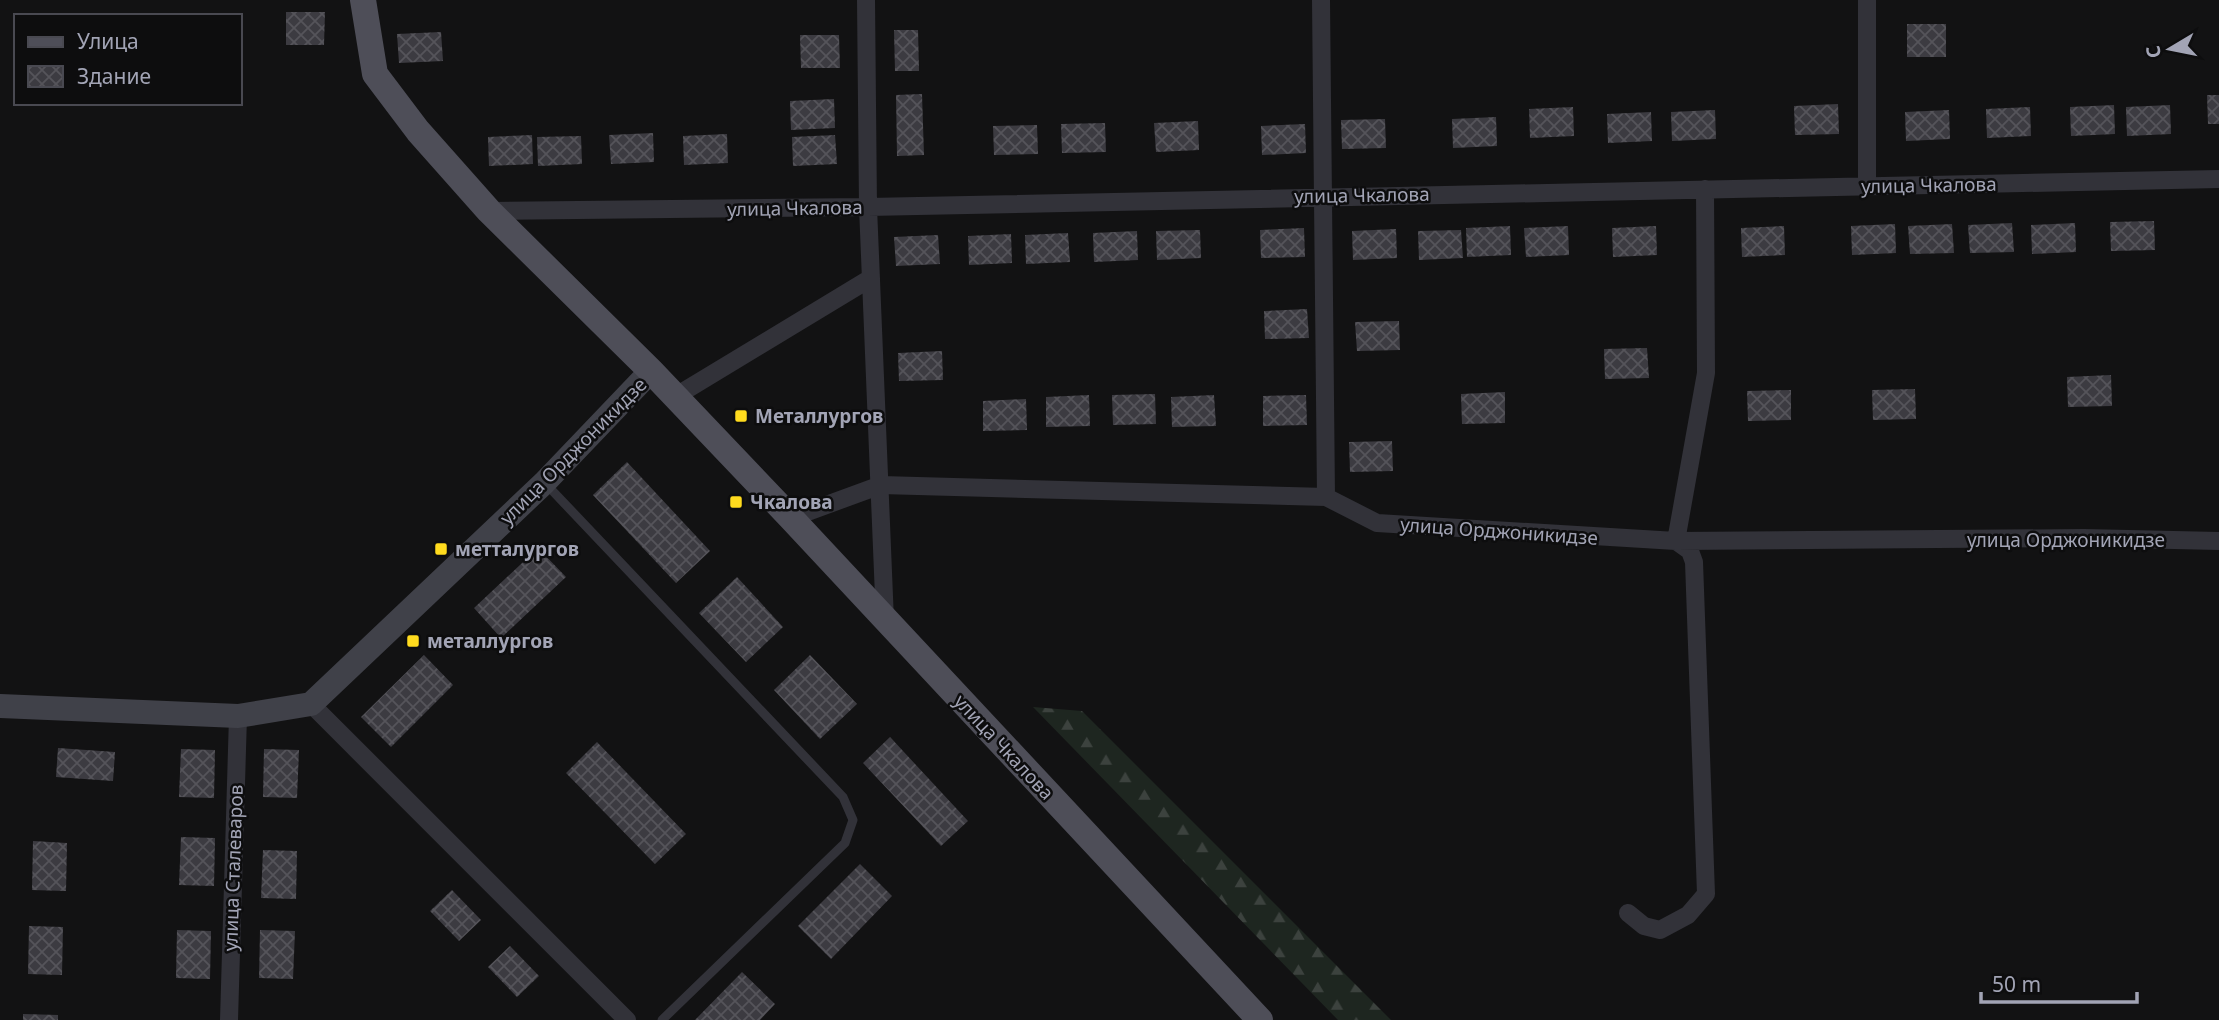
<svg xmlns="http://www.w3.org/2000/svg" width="2219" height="1020" viewBox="0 0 2219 1020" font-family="'Noto Sans',sans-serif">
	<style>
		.forest { fill: url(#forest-firs) }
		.building { fill: url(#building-cross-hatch) }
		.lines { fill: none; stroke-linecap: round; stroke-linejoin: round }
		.lane { stroke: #323239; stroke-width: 9 }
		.street { stroke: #323239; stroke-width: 18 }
		.secondary { stroke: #404149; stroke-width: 24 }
		.primary { stroke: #4e4e58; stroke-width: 26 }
		.poi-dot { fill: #ffdb1e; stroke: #0d0d0e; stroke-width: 2.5 }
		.labels { text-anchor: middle; stroke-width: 5; stroke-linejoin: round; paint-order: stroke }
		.street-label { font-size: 19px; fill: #a2a4b5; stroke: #0d0d0e }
		.poi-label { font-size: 19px; font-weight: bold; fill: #a2a4b5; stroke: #0d0d0e; text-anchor: start }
	</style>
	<defs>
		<pattern id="forest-firs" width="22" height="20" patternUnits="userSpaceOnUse" patternTransform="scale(1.75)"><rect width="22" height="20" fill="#1e2620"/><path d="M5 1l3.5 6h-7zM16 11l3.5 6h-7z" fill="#3c423e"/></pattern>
		<pattern id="building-cross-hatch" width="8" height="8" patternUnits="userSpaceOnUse" patternTransform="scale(1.75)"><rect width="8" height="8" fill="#3c3b41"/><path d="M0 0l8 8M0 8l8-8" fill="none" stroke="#55545a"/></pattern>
	</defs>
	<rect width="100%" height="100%" fill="#121213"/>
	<path class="forest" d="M1033,707L1082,711L1391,1020H1338Z"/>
	<path class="building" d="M286,12H325L324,45H286Z
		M1907,24H1946V57H1907Z
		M894,30H918L919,71H895Z
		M441,32L443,61L399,63L397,34Z
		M800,35H839L840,68H801Z
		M922,94L924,155L897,156L896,95Z
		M2207,95H2219V124H2208Z
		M834,99L835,128L791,130L790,101Z
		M1838,104L1839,134L1795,135L1794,106Z
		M2114,105L2115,134L2071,136L2070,107Z
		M2170,105L2171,134L2127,136L2126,107Z
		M1573,107L1574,136L1530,138L1529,109Z
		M2030,107L2031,136L1987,138L1986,109Z
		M1715,110L1716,139L1672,141L1671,112Z
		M1949,110L1950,139L1906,141L1905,112Z
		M1651,112L1652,141L1608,143L1607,114Z
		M1496,117L1497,146L1453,148L1452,119Z
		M1385,119L1386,148L1342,149L1341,120Z
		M1198,121L1199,150L1156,152L1154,123Z
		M1105,123L1106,152L1062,153L1061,124Z
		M1305,124L1306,153L1262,155L1261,126Z
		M1037,125L1038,154L994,155L993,126Z
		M653,133L654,162L611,164L609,135Z
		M727,134L728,163L684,165L683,136Z
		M532,135L533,164L489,166L488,137Z
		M835,135L837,164L793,166L792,137Z
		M581,136L582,164L538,166L537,137Z
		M2154,221L2155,250L2111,251L2110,222Z
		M2012,223L2014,252L1970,253L1968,225Z
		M2075,223L2076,252L2032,254L2031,225Z
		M1895,224L1896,253L1852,255L1851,226Z
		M1952,224L1954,253L1910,254L1908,226Z
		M1510,226L1511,255L1467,257L1466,228Z
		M1568,226L1569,255L1526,257L1524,228Z
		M1656,226L1657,255L1613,257L1612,228Z
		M1784,226L1785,255L1742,257L1741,228Z
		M1304,228L1305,257L1261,258L1260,230Z
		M1396,229L1397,258L1353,260L1352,231Z
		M1200,230L1201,258L1157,260L1156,231Z
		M1461,230L1463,258L1419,260L1418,231Z
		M1137,231L1138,260L1094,262L1093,233Z
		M1068,233L1070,262L1026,264L1025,235Z
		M1011,234L1012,263L969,265L968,236Z
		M938,235L940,264L896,266L894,237Z
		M1307,309L1309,338L1265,339L1264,311Z
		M1399,321L1400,350L1357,351L1355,322Z
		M1647,348L1649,378L1605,379L1604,349Z
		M942,351L943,380L899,381L898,353Z
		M2111,375L2112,406L2068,407L2067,377Z
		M1915,389L1916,419L1873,420L1872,390Z
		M1791,390V420L1748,421L1747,391Z
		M1505,392V423L1462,424L1461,394Z
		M1155,394L1156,424L1113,425L1112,395Z
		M1089,395L1090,426L1046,427V397Z
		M1214,395L1216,426L1172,427L1171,397Z
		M1306,395L1307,425L1263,426V396Z
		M1026,399L1027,430L983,431V401Z
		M1392,441L1393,471L1350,472L1349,442Z
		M627,462L710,551L676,583L593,495Z
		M538,548L566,577L501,638L474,608Z
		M737,577L783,627L746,662L699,613Z
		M424,655L453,685L391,747L361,717Z
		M810,655L857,704L820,739L774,690Z
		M890,737L968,821L941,846L863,763Z
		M597,742L686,834L655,864L566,773Z
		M58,748L115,752L113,781L56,777Z
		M181,749L215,750L214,798L179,797Z
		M264,749L299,750L297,798L263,797Z
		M181,837L215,838L214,886L179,885Z
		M33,841L67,843L66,891L32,890Z
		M263,850L297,851L296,899L261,898Z
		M860,864L892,896L831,959L798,926Z
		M452,890L481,920L459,941L430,911Z
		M29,926L63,927L62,975L28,974Z
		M177,930L211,931L210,979L176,978Z
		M260,930L295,931L293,979L259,978Z
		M510,946L539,976L517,997L488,967Z
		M742,972L775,1004L760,1020H695Z
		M23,1014L58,1015V1020H23Z"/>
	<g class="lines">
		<path class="lane" d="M546,484L843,797L853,820L845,843L662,1020"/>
		<path class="street" d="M866,0L868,207L885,621
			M1321,0L1326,497
			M1867,0V187
			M489,211L868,207L2219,179
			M676,396L871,278
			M791,518L881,485L1326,497L1377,523L1676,541L2084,538L2219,541
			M311,704L627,1020
			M1628,913L1644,926L1660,930L1688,915L1706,894L1694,562L1690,551L1676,541L1706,373L1705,189
			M229,1020L238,716"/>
		<path class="secondary" d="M0,706L238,716L311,704L544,483L651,371"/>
		<path class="primary" d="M363,0L375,74L418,131L489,211L651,371L791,518L1260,1020"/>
	</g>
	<g class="poi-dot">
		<rect x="734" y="409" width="14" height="14" rx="3.5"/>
		<rect x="729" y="495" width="14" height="14" rx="3.5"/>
		<rect x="434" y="542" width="14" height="14" rx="3.5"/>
		<rect x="406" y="634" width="14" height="14" rx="3.5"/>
	</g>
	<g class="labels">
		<g class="street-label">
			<text transform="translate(1929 185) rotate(-1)" y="7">улица Чкалова</text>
			<text transform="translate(1362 195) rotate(-1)" y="7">улица Чкалова</text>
			<text transform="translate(795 208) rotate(-1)" y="7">улица Чкалова</text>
			<text transform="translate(573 451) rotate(-45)" y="7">улица Орджоникидзе</text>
			<text transform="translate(1499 531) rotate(4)" y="7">улица Орджоникидзе</text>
			<text x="2066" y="547">улица Орджоникидзе</text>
			<text transform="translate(1004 747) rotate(47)" y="7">улица Чкалова</text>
			<text transform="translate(233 868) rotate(-88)" y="7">улица Сталеваров</text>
		</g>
		<g class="poi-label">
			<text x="755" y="423">Металлургов</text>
			<text x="750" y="509">Чкалова</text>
			<text x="455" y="556">метталургов</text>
			<text x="427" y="648">металлургов</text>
		</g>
	</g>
	<rect x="14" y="14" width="228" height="91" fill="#0d0d0e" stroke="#494951" stroke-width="2"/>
	<rect x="28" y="37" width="35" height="10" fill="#4e4e58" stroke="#494951" stroke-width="2"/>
	<text x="77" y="49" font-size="21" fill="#a2a4b5">Улица</text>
	<rect x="28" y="66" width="35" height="21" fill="url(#building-cross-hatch)" stroke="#494951" stroke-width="2"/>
	<text x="77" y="84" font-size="21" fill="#a2a4b5">Здание</text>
	<g transform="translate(2170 49) rotate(260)" stroke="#0d0d0e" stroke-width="5" paint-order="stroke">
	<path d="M0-5L12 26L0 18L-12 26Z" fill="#a2a4b5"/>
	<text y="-10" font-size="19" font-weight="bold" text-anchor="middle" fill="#a2a4b5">С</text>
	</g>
	<path d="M1981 992v10h156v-10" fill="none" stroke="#a2a4b5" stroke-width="3.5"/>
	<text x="1992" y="992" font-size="21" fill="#a2a4b5" stroke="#0d0d0e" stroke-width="5" paint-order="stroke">50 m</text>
</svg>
